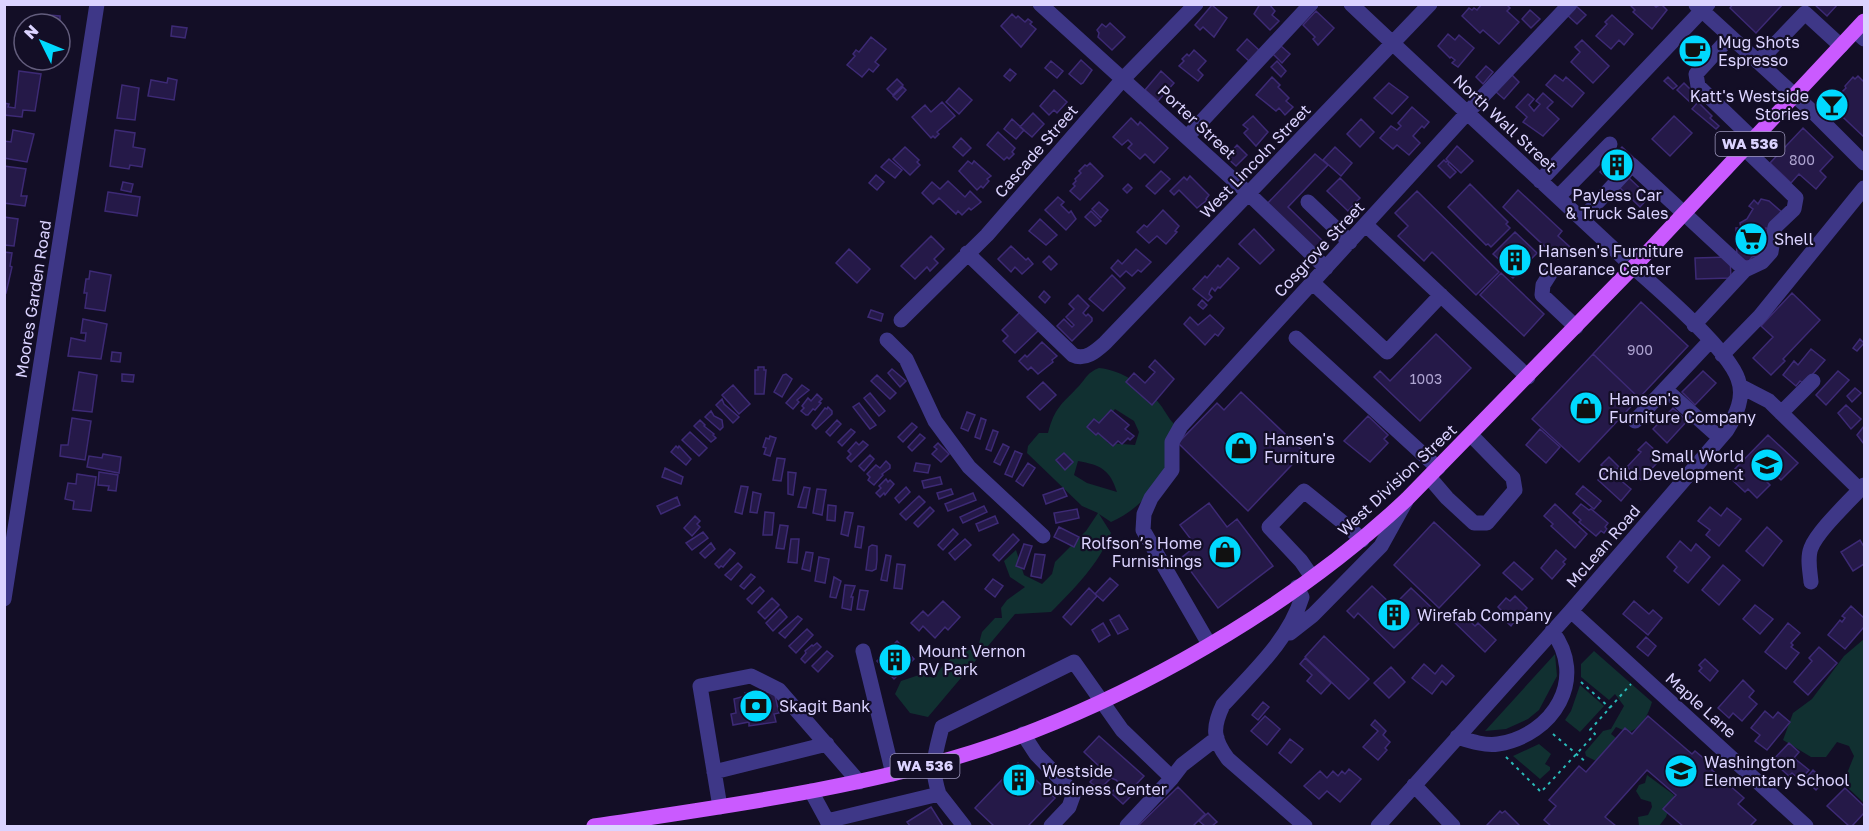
<svg xmlns="http://www.w3.org/2000/svg" width="1869" height="831" viewBox="0 0 1869 831" font-family="'Golos Text',sans-serif">
	<style>
		.green { fill: #113031; fill-rule: evenodd }
		.building { fill: #251948; stroke: #3d2a75; stroke-width: 1.5 }
		.lines { fill: none; stroke-linecap: round; stroke-linejoin: round }
		.path { stroke: #2abcbb; stroke-width: 2; stroke-dasharray: 3 4.5; stroke-linecap: butt }
		.minor { stroke: #3e3787; stroke-width: 15 }
		.major { stroke: #ca5aff; stroke-width: 15 }
		.labels { text-anchor: middle; stroke-width: 4.5; stroke-linejoin: round; paint-order: stroke }
		.number-label { font-size: 14px; fill: #aea4d1 }
		.shield { fill: #130e26; stroke: #9f98be; stroke-width: 1.5 }
		.shield-label { font-size: 15px; font-weight: bold; fill: #dbd3ff }
		.poi-label { font-size: 16px; fill: #dbd3ff; stroke: #130e26; text-anchor: start }
		.street-label { font-size: 16px; fill: #dbd3ff; stroke: #130e26 }
	</style>
	<rect width="100%" height="100%" fill="#130e26"/>
	<path class="green" d="M1099,368C1122,370 1149,388 1162,407C1170,419 1171,423 1183,431C1172,468 1148,506 1111,522L1099,514L1111,533C1099,564 1074,589 1051,612L1015,614L928,717L910,713L895,694L901,681L922,674L934,678C947,658 956,654 978,647L982,632L995,618H1002L1001,608L1007,600L1025,587L1010,577L1004,561L1016,550L1024,575L1042,584L1052,574L1055,562L1086,531L1098,513L1082,506L1027,453L1028,446L1039,433H1048C1055,407 1061,405 1079,386C1086,378 1088,372 1099,368ZM1115,409L1134,421L1139,432L1135,445L1108,443L1099,429ZM1078,461C1100,465 1110,469 1117,492L1087,483L1074,475Z
		M1864,639V803L1846,786V776L1854,756L1849,746L1837,742L1826,757H1811L1783,740L1793,713L1812,699L1844,656Z
		M1594,651L1652,702C1648,715 1643,726 1630,732L1625,728L1623,730L1616,727L1611,734L1616,738L1596,761L1586,756L1585,752L1603,731L1611,729L1624,706L1615,694L1609,700L1581,677V664Z
		M1555,654L1557,676L1539,710L1528,719L1506,729L1485,731Z
		M1580,685L1604,706L1580,732L1565,720L1571,711Z
		M1539,744L1551,754L1545,764L1550,767V770L1540,779L1513,756Z
		M1647,775L1674,795L1666,817L1659,826H1639L1638,817L1648,815L1652,807L1651,802L1641,799L1636,791L1639,785L1645,783Z"/>
	<path class="building" d="M1260,4H1269L1275,11L1272,15L1279,21L1270,30L1254,14Z
		M1482,4H1506L1510,8L1507,11L1519,22L1499,44L1483,30L1480,33L1462,16L1469,8L1472,10L1474,8L1477,10Z
		M1574,4L1586,15L1577,24L1566,14Z
		M1629,4H1653L1656,7L1661,4L1667,10L1652,29L1633,12L1635,10Z
		M1733,4H1783L1756,33L1730,8Z
		M1814,4H1838L1827,16Z
		M1212,5L1227,18L1214,37L1203,27L1200,30L1195,25Z
		M1530,10L1540,19L1531,28L1522,19Z
		M1316,11L1334,28L1318,45L1313,39L1315,37L1303,25Z
		M1012,14L1016,18L1018,16L1025,22L1028,19L1032,22L1030,24L1036,29L1021,47L1001,26Z
		M48,15L60,16V22L47,21Z
		M1612,15L1633,34L1624,45L1619,40L1611,49L1596,36L1607,24L1605,22Z
		M1110,23L1125,37L1112,50L1098,37L1099,33L1097,30L1102,24L1106,27Z
		M172,26L187,28L185,38L171,36Z
		M1448,34L1455,40L1459,35L1474,48L1458,67L1452,63L1455,60L1451,57L1450,58L1438,46Z
		M871,37L886,49L875,62L879,65L873,72L869,69L862,77L847,65L855,56L853,54L856,50L859,52Z
		M1247,39L1260,51L1250,62L1237,50Z
		M1582,40L1609,66L1593,83L1571,62L1580,52L1575,47Z
		M1695,44L1703,51L1696,59L1688,51Z
		M1281,46L1290,54L1282,63L1273,54Z
		M1194,50L1206,61L1198,70L1203,75L1198,81L1179,66L1184,61L1182,59L1187,54L1189,56Z
		M1081,60L1092,70L1083,83L1081,84L1069,74Z
		M1051,61L1063,71L1057,78L1045,68Z
		M1277,61L1286,71L1281,77L1271,67Z
		M1486,66L1493,72L1483,84L1476,77Z
		M1010,69L1016,74L1010,81L1004,76Z
		M19,71L41,74L35,111L23,110L22,117L4,115V103L9,104L8,107L15,108Z
		M1161,71L1174,83L1158,101L1145,90Z
		M1511,74L1519,82L1504,99L1495,91Z
		M1555,75L1563,81L1566,77L1584,93L1572,107L1546,85Z
		M1858,76L1864,82V137L1829,104L1846,88L1845,86L1853,77L1855,79Z
		M1272,77L1280,85L1278,87L1289,98L1286,101L1293,107L1285,115L1279,108L1276,111L1256,95Z
		M1668,77L1677,86L1673,89L1664,81Z
		M168,78L177,80L174,100L148,96L151,80L167,83Z
		M897,79L903,85L893,95L887,89Z
		M1389,83L1408,97L1392,114L1374,98Z
		M1684,83L1698,97L1691,103L1677,90Z
		M122,85L139,88L135,120L117,118Z
		M903,87L906,90L897,100L893,96Z
		M959,88L972,100L959,114L946,102Z
		M1054,90L1067,102L1057,113L1054,110L1049,115L1040,106Z
		M1543,93L1553,102L1547,108L1559,119L1543,136L1523,122L1527,117L1516,107L1528,94L1534,99L1529,105L1534,111L1540,104L1536,101Z
		M942,102L955,116L937,132L939,134L935,138L933,136L931,138L912,117L925,105L931,112Z
		M1698,102L1712,116L1710,118L1719,126L1716,129L1692,109Z
		M1412,107L1429,122L1424,128L1422,126L1413,136L1420,143L1409,155L1397,145L1393,149L1380,138L1391,126L1397,130L1401,126L1398,123Z
		M1033,113L1044,124L1032,137L1020,127Z
		M1253,116L1268,132L1256,146L1244,133L1248,129L1243,125Z
		M1674,116L1692,133L1670,156L1652,139Z
		M1131,118L1138,125L1140,122L1168,148L1154,163L1145,154L1140,159L1128,148L1132,144L1128,140L1122,145L1113,137Z
		M1012,119L1024,130L1016,139L1004,129Z
		M1361,119L1374,132L1360,147L1347,134Z
		M1803,128L1833,157L1820,171L1826,177L1816,189L1799,174L1791,183L1770,163Z
		M13,130L34,134L27,162L4,158V141L11,142Z
		M115,130L135,133L133,147L145,149L142,167L130,165L129,169L110,166Z
		M998,132L1015,148L1012,152L1014,154L1009,159L1007,157L1004,160L987,145Z
		M961,138L971,148L963,156L953,147Z
		M1237,145L1247,155L1236,166L1226,157Z
		M1457,146L1473,161L1461,173L1449,162L1448,164L1456,172L1450,178L1438,166L1444,160L1446,162L1448,161L1446,159Z
		M905,147L919,160L917,162L920,165L910,175L893,159Z
		M1335,147L1352,163L1341,176L1323,160Z
		M1622,147L1635,159L1613,183L1600,172Z
		M1315,154L1328,165L1288,207L1326,244L1315,255L1264,207Z
		M889,159L902,170L895,178L881,167Z
		M968,161L972,164L974,161L991,176L987,179L989,181L983,188L981,186L977,190L959,171Z
		M1090,163L1103,176L1080,200L1070,191L1075,186L1073,184L1076,181L1075,179L1081,173L1079,171L1085,165L1087,166Z
		M4,166L26,169L21,196H27L25,206L4,203Z
		M1161,171L1170,179L1155,194L1146,186Z
		M876,175L884,182L877,190L869,183Z
		M1190,176L1209,195L1206,199L1207,200L1197,208L1179,190L1174,195L1170,191L1184,177L1187,180Z
		M1627,176L1649,197L1640,207L1618,186Z
		M1340,178L1360,198L1348,211L1327,191Z
		M948,181L965,197L970,191L981,202L971,210L969,208L962,215L958,211L956,214L939,198L933,204L922,193L932,182L940,189Z
		M123,182L133,184L131,192L121,190Z
		M1128,184L1132,188L1127,193L1123,189Z
		M1470,184L1508,222L1506,224L1510,228L1491,247L1488,244L1486,245L1448,207Z
		M1518,190L1562,231L1558,236L1570,247L1558,259L1503,207Z
		M1417,191L1499,272L1476,295L1432,252L1424,261L1398,236L1408,226L1395,213Z
		M108,192L140,197L137,216L105,211Z
		M1058,197L1064,202L1061,205L1069,213L1071,211L1076,219L1066,230L1045,210Z
		M1761,199L1769,201L1783,213L1770,229L1766,228L1767,249L1761,256L1752,257L1749,261L1737,260L1736,228H1741L1740,223L1747,219L1753,209L1749,206L1754,200L1758,204Z
		M1099,202L1108,210L1101,218L1092,209Z
		M1163,210L1179,226L1175,231L1177,232L1166,244L1157,236L1149,243L1137,232L1144,225L1147,227Z
		M1091,211L1101,221L1095,226L1085,217Z
		M4,217L18,219L14,246L4,245Z
		M1040,219L1057,235L1046,245L1029,231Z
		M1254,229L1274,250L1260,264L1239,244Z
		M1515,232L1537,253L1513,278L1502,268L1505,265L1493,254Z
		M931,236L944,249L934,259L938,263L930,271L927,267L915,279L901,266Z
		M1011,246L1026,260L1028,258L1033,264L1022,274L1015,267L1011,272L998,259Z
		M849,249L870,269L857,283L836,263Z
		M1136,249L1151,262L1141,272L1138,270L1132,276L1126,271L1120,277L1111,268L1118,260L1122,264Z
		M4,252L12,253L10,266L12,267L6,293L4,292Z
		M1049,256L1057,264L1051,270L1043,262Z
		M1730,257L1731,278L1696,279L1695,258Z
		M1228,258L1239,268L1220,288L1218,287L1215,291L1212,288L1210,291L1209,294L1212,297L1208,301L1193,289L1205,276L1207,278L1218,265L1220,267Z
		M90,271L111,275L105,311L85,308L87,293H84L86,279H89Z
		M1501,273L1544,314L1524,336L1480,295Z
		M1112,275L1125,288L1103,311L1089,299Z
		M1044,291L1050,297L1045,303L1039,297Z
		M1792,293L1820,320L1783,359L1785,361L1771,375L1753,358L1773,337L1761,326Z
		M1078,295L1089,306L1083,313L1086,316L1088,314L1092,318V321L1072,341L1057,326L1064,319L1072,327L1074,325L1066,317L1074,309L1069,304Z
		M1202,300L1207,305L1203,309L1198,305Z
		M1641,302L1688,346L1639,398L1593,354Z
		M871,310L883,314L881,321L868,317Z
		M1020,312L1039,330L1015,353L1003,341L1008,336L1002,330Z
		M1210,315L1224,328L1218,336L1215,334L1205,345L1184,324L1190,317L1198,325Z
		M83,319L107,324L101,359L68,356L71,338L85,341L86,333H81Z
		M1436,334L1471,368L1420,421L1374,377L1380,371L1390,381Z
		M1860,339L1864,343L1857,351L1853,348Z
		M1042,342L1057,356L1052,360L1053,362L1038,374L1031,367L1028,370L1019,361L1025,355L1027,357Z
		M1811,349L1825,360L1804,384L1800,381L1796,386L1783,375L1794,361L1798,365Z
		M112,352L121,353L120,362L111,361Z
		M1593,354L1639,398L1579,462L1532,419Z
		M1155,360L1174,379L1152,405L1126,382L1134,373L1145,383L1155,372L1149,367Z
		M758,367H764V370H766L764,394H755V370H758Z
		M892,369L906,381L900,387L888,373Z
		M1703,371L1716,383L1695,405L1682,392Z
		M1838,371L1849,380L1826,405L1816,395Z
		M79,372L97,375L92,412L73,410Z
		M122,374L134,375L133,382L122,381Z
		M786,374L792,379L782,397L774,392L783,375Z
		M877,375L896,393L890,399L871,381Z
		M1043,382L1056,395L1040,410L1027,397Z
		M733,385L750,404L739,414L722,395Z
		M802,385L809,390L797,400L799,402L793,409L786,403Z
		M1855,388L1861,393L1852,402L1847,396Z
		M1241,392L1304,452L1248,511L1178,443L1217,403L1224,410Z
		M870,393L885,411L879,416L864,398Z
		M817,394L822,399L819,402L821,403L815,410L813,409L808,415H806L801,411L804,408L802,406L808,398L811,401Z
		M722,399L724,404L739,417L733,423L716,405Z
		M859,403L876,425L870,429L853,407Z
		M1846,405L1861,419L1851,429L1838,413Z
		M828,407L832,411V414L816,429L812,425L825,408L827,409Z
		M1673,408L1687,421L1667,443L1653,429Z
		M1111,410L1129,425L1125,429L1134,436L1130,440L1128,438L1122,444L1118,441L1113,446L1098,433L1096,435L1087,427L1094,419L1099,423Z
		M711,411L714,416L722,420L723,427L720,430L705,417Z
		M967,412L975,415L968,431L961,428Z
		M1368,416L1388,435L1384,439L1388,443L1370,462L1344,441Z
		M72,418L91,421L85,460L60,456L61,445H68Z
		M981,418L986,420L980,439L975,437Z
		M700,420L705,425L704,426L714,434L713,435L716,438L711,442L694,426Z
		M837,420L841,424L830,436L826,432Z
		M912,423L917,427L903,442L898,437Z
		M1864,426V444L1857,435Z
		M851,429L855,432L842,446L838,442Z
		M1540,429L1560,447L1546,463L1526,445Z
		M993,430L998,432L991,451L986,449Z
		M690,432L707,448L699,456L682,440Z
		M920,434L925,438L912,451L908,447Z
		M1768,435L1798,463L1781,480L1768,467L1760,475L1770,485L1757,498L1748,489L1745,492L1728,476Z
		M770,436L776,438L770,456L764,454L766,448L763,447L766,438L769,439Z
		M863,441L868,445L851,462L847,458L851,454L848,451L856,442L859,445Z
		M1646,442L1657,452L1651,459L1656,464L1641,480L1627,467L1641,452L1638,450Z
		M938,443L949,454L941,462L932,454L937,449L934,447Z
		M1003,444L1009,447L1000,465L994,462Z
		M676,446L678,448L679,446L691,459L686,465L671,452Z
		M1015,451L1022,454L1012,477L1005,474Z
		M1064,453L1073,462L1065,470L1056,460Z
		M103,454L121,457L119,473L87,467L89,456L102,458Z
		M870,455L874,459L864,471L859,466Z
		M1609,457L1619,467L1615,471L1620,476L1618,478L1631,489L1621,501L1598,480L1607,470L1601,465Z
		M777,458L785,459L781,481L773,480Z
		M886,461L890,465V468L882,474L883,475L874,485L868,480L870,477L867,474L876,465L880,468Z
		M916,463L930,465L928,473L914,471Z
		M1028,463L1035,468L1023,486L1016,481Z
		M665,468L683,477L681,484L662,477Z
		M99,472L118,475L116,491L108,490L109,486L98,485Z
		M788,472L796,473L793,495L788,494Z
		M77,474L96,477L91,511L73,509L74,501L65,499L68,483L76,484Z
		M940,477L942,484L924,488L922,481Z
		M886,479L888,482L890,480L894,484L885,495L884,493L880,497L876,493L881,488L879,486Z
		M741,486L748,487L742,514L735,512Z
		M1583,486L1601,501L1594,509L1576,494Z
		M804,487L810,488L806,508L798,507Z
		M906,487L910,492L899,503L895,498Z
		M1063,488L1067,496L1046,504L1043,495Z
		M817,489L826,490L822,515L813,513Z
		M951,489L953,494L939,499L937,493Z
		M753,492L761,494L757,513L750,512Z
		M973,493L976,500L948,511L945,504Z
		M919,496L925,502L906,520L900,514Z
		M677,497L680,505L661,514L657,506Z
		M1209,503L1227,527L1237,519L1273,566L1218,608L1181,558L1196,546L1180,525Z
		M1555,504L1587,534L1575,548L1551,526L1553,524L1544,516Z
		M1581,504L1589,510L1591,509L1608,523L1605,527L1607,529L1604,533L1601,531L1596,536L1579,522L1581,520L1573,513Z
		M828,505L836,506L835,521L827,520Z
		M984,506L987,512L963,523L960,517Z
		M930,507L934,511L918,527L914,523Z
		M1710,507L1721,516L1727,508L1741,519L1719,546L1706,535L1710,530L1698,521Z
		M1077,509L1079,518L1056,523L1054,513Z
		M765,512L774,513L772,535H763Z
		M845,512L853,513L848,536L841,534Z
		M695,516L700,521L697,524L700,527L692,536L684,528Z
		M995,516L998,523L979,531L976,524Z
		M1434,522L1480,565L1439,608L1394,565Z
		M780,525L788,526L784,549L776,548Z
		M858,526L864,527L861,548L855,547Z
		M1059,527L1079,537L1074,547L1054,537Z
		M1767,527L1782,541L1763,566L1746,551Z
		M953,529L958,534L943,550L938,545Z
		M703,532L708,538L692,550L686,543Z
		M1013,534L1019,540L999,561L993,555Z
		M791,539H799L797,563L788,562Z
		M965,539L971,545L955,560L949,553Z
		M1860,540L1864,547V564L1853,571L1841,552Z
		M1680,541L1691,551L1696,544L1710,557L1688,583L1674,571L1677,567L1667,557Z
		M711,543L715,549L705,558L700,553Z
		M1024,544L1032,546L1024,569L1016,566Z
		M872,545L877,546V560L876,569L872,571L866,570L869,547Z
		M730,549L735,553L723,567L721,566L719,568L715,564Z
		M1556,550L1566,559L1563,562L1565,564L1552,579L1541,568Z
		M806,552L813,553L810,571L802,569Z
		M1035,554L1045,555L1041,578L1031,576Z
		M886,555L891,556L887,581L881,580Z
		M819,557L829,559L825,583L815,581Z
		M1514,562L1533,579L1522,590L1503,573Z
		M738,563L742,567L731,580L725,575Z
		M897,564L905,565L902,589L894,588Z
		M1723,565L1740,580L1719,605L1702,590Z
		M751,574L755,577L744,589L740,586Z
		M834,577L841,581L836,598L830,597Z
		M1110,578L1118,585L1103,601L1095,594Z
		M993,579L1003,586L995,597L985,589Z
		M845,585L855,586L851,597H853L851,610L842,608Z
		M1372,586L1393,606L1411,588L1433,609L1394,648L1358,613L1354,618L1347,611Z
		M760,587L764,591L752,604L747,599Z
		M1089,588L1097,596L1071,625L1063,617Z
		M860,590L868,591L864,610L857,609Z
		M1515,596L1527,608L1523,613L1525,615L1517,624L1514,622L1511,626L1498,614L1502,611L1498,607L1506,598L1510,601Z
		M772,598L779,605L765,619L758,612Z
		M943,601L960,617L948,630L945,627L935,638L923,626L919,631L911,623L923,611L928,616Z
		M1634,601L1649,614L1653,610L1662,618L1648,635L1623,614Z
		M1755,605L1773,619L1760,634L1743,619Z
		M1851,606L1864,618V627L1845,649L1828,635L1840,620L1842,622L1845,618L1842,616Z
		M780,609L787,617L773,631L766,623Z
		M1459,611L1475,626L1478,623L1496,640L1485,652L1451,619Z
		M1119,615L1128,629L1118,634L1110,620Z
		M798,616L802,619L785,638L779,633Z
		M1103,623L1110,635L1099,642L1092,630Z
		M1788,623L1800,633L1791,643L1793,645L1791,647L1799,653L1786,669L1765,652Z
		M807,629L813,635L796,653L789,646Z
		M1324,636L1369,679L1349,699L1305,657Z
		M1646,637L1656,646L1648,656L1637,647Z
		M897,641L914,659L894,679L877,661Z
		M817,643L821,647L805,663L801,659L806,653L805,651L812,645L813,646Z
		M1819,647L1837,663L1808,695L1794,682L1812,661L1809,658Z
		M827,651L833,656L818,672L812,666Z
		M1305,658L1331,683L1321,694L1307,681L1312,675L1300,664Z
		M1705,659L1718,671L1710,681L1699,671L1702,668L1699,665Z
		M1424,664L1435,674L1442,665L1454,676L1446,685L1442,681L1432,694L1412,678Z
		M1391,667L1405,682L1389,698L1374,683Z
		M1743,680L1754,691L1749,697L1757,704L1742,721L1733,713L1729,718L1718,708Z
		M764,690L765,693L774,691L779,713L774,714L776,722L749,726V722L733,725L731,714L736,713L734,699L745,696V693Z
		M1263,702L1269,707L1258,720L1252,715Z
		M1765,711L1773,718L1778,712L1790,722L1767,750L1755,741L1760,735L1751,728Z
		M1265,716L1280,729L1267,745L1251,731Z
		M1648,716L1692,754L1695,751L1714,767L1712,770L1744,798L1738,804L1756,820L1750,826H1683L1663,809L1676,795L1647,770L1605,817L1616,826H1551L1544,820L1556,806L1549,800L1579,766L1586,772L1625,728L1632,734Z
		M1375,720L1386,731L1383,735L1390,742L1385,748L1387,750L1378,760L1363,747L1378,731L1371,725Z
		M1099,736L1144,776L1129,792L1132,795L1123,804L1111,793L1120,784L1116,780L1111,778L1099,790L1090,782L1102,769L1084,752Z
		M1290,739L1303,749L1291,763L1279,753Z
		M1789,743L1799,752L1794,758L1809,770L1800,780L1792,773L1789,776L1772,761Z
		M1018,763L1055,798L1028,826H994L975,808Z
		M1349,769L1361,779L1340,802L1327,791L1319,799L1304,786L1320,771L1327,778L1333,771L1338,776L1342,771L1345,774Z
		M1813,770L1824,781L1816,790L1805,780Z
		M1178,787L1205,814L1193,826H1138Z
		M1845,788L1864,806V813L1852,826H1849L1827,806Z
		M931,807L943,826H910L907,822Z
		M1500,811L1502,813L1505,811L1520,826H1489L1487,825Z
		M1208,813L1217,822L1212,826H1205L1199,821Z"/>
	<g class="lines">
		<path class="path" d="M1581,682L1610,708
			M1553,734L1587,763
			M1506,757L1541,792L1595,734L1590,730L1631,684"/>
		<path class="minor" d="M1040,4L1249,194L1326,268
			M1351,4C1444,92 1539,179 1632,266C1658,289 1728,349 1738,379C1745,397 1736,415 1727,430L1571,611L1378,826
			M1696,5L1815,114L1864,163
			M1855,31L1864,39
			M1730,37L1696,74L1698,86L1754,140
			M1758,62L1805,13L1841,46
			M1187,137L1311,4
			M1745,149L1796,198L1794,209L1775,227L1771,252L1762,262L1745,270
			M1540,181L1708,4
			M1558,197L1610,144
			M1308,202L1350,242
			M1582,219L1632,165L1745,270L1694,325
			M1366,225L1528,377
			M967,253L1073,355C1085,361 1096,351 1105,343L1430,4
			M1550,274L1543,285L1542,295L1576,327
			M1313,283L1387,352L1441,295
			M901,320L987,235L1123,79L1196,4
			M1296,338L1438,468
			M887,340L906,359L935,421L969,467L1043,536
			M1722,355L1760,316L1864,188
			M1740,386L1769,401L1860,490
			M1665,389L1720,438
			M1781,413L1813,381
			M1635,421L1710,341
			M1429,477L1447,498L1474,523H1487L1515,490L1513,478L1471,435
			M1312,577L1301,561L1269,527L1304,491L1346,525L1362,540
			M1811,582C1810,571 1807,558 1811,548C1818,530 1850,501 1864,485
			M1297,587L1302,597C1289,640 1253,672 1223,705C1212,728 1213,739 1228,759L1305,826
			M4,599L97,4
			M1571,611L1806,826
			M1290,633L1313,615L1381,546L1406,501
			M1209,644L1143,530L1144,514L1151,498L1172,470V442L1181,426L1468,112L1570,4
			M863,651L893,774
			M1023,734L1036,754L1069,788L1073,796L1069,807L1051,826
			M1457,737C1470,741 1485,746 1498,744C1554,735 1588,678 1552,631
			M714,772L827,744
			M1172,778L1182,765L1217,738
			M1414,785L1453,826
			M811,791L830,826
			M939,794C930,766 935,755 942,727L1074,662L1122,730L1172,778L1127,826
			M720,807L700,686L751,676L779,690L859,782
			M827,821L939,794L964,826"/>
		<path class="major" d="M594,826C706,809 818,794 928,765C1094,722 1282,617 1407,499L1644,256L1864,21"/>
	</g>
	<defs>
		<g id="cafe-disc" transform="scale(1.725)"><circle r="9.5" fill="#00d9fe" stroke="#130e26"/><path d="M-5.5-4.5H6V0H3Q3 3.5 0 3.5H-2.5Q-5.5 3.5-5.5 0ZM3-3.2v2h1.7v-2ZM-6 4.5H4V6H-6Z" fill="#111"/></g>
		<g id="bar-disc" transform="scale(1.725)"><circle r="9.5" fill="#00d9fe" stroke="#130e26"/><path d="M-6-5H6L.8 .8V4.5H3.5V6h-7V4.5H-.8V.8Z" fill="#111"/></g>
		<g id="building-disc" transform="scale(1.725)"><circle r="9.5" fill="#00d9fe" stroke="#130e26"/><path d="M-4-6H4V6H1V3H-1V6H-4ZM-2.5-4.3h1.7v1.8h-1.7ZM.8-4.3h1.7v1.8H.8ZM-2.5-1h1.7V.8h-1.7ZM.8-1h1.7V.8H.8Z" fill="#111"/></g>
		<g id="supermarket-disc" transform="scale(1.725)"><circle r="9.5" fill="#00d9fe" stroke="#130e26"/><path d="M-6-5.5h2.5l.6 2H6L4.5 2H-2.5L-4.4-4H-6ZM-1.5 3.2a1.3 1.3 0 1 0 .1 0ZM3 3.2a1.3 1.3 0 1 0 .1 0Z" fill="#111"/></g>
		<g id="shop-disc" transform="scale(1.725)"><circle r="9.5" fill="#00d9fe" stroke="#130e26"/><path d="M-5-2.5h2.3a2.7 3.5 0 0 1 5.4 0H5L5.5 6h-11ZM-1.5-2.5h3a1.5 2.3 0 0 0-3 0Z" fill="#111"/></g>
		<g id="school-disc" transform="scale(1.725)"><circle r="9.5" fill="#00d9fe" stroke="#130e26"/><path d="M0-5L7-2L0 1L-7-2ZM-4 1L0 2.5L4 1V4Q0 6-4 4Z" fill="#111"/></g>
		<g id="bank-disc" transform="scale(1.725)"><circle r="9.5" fill="#00d9fe" stroke="#130e26"/><path d="M-6-4H6V4H-6ZM0-2.3a2.3 2.3 0 1 0 0 4.6a2.3 2.3 0 1 0 0-4.6Z" fill="#111"/></g>
	</defs>
	<g fill-rule="evenodd">
		<use href="#cafe-disc" x="1695" y="51"/>
		<use href="#bar-disc" x="1832" y="105"/>
		<use href="#building-disc" x="1617" y="165"/>
		<use href="#supermarket-disc" x="1751" y="239"/>
		<use href="#building-disc" x="1515" y="260"/>
		<use href="#shop-disc" x="1586" y="408"/>
		<use href="#shop-disc" x="1241" y="448"/>
		<use href="#school-disc" x="1767" y="465"/>
		<use href="#shop-disc" x="1225" y="552"/>
		<use href="#building-disc" x="1394" y="615"/>
		<use href="#building-disc" x="895" y="660"/>
		<use href="#bank-disc" x="756" y="706"/>
		<use href="#school-disc" x="1681" y="771"/>
		<use href="#building-disc" x="1019" y="780"/>
	</g>
	<g class="labels">
		<g class="number-label">
			<text x="1802" y="165">800</text>
			<text x="1640" y="355">900</text>
			<text x="1426" y="384">1003</text>
		</g>
		<g class="shield">
			<rect x="1715.5" y="132" width="69" height="24" rx="4.5"/>
			<rect x="890.5" y="754" width="69" height="24" rx="4.5"/>
		</g>
		<g class="shield-label">
			<text x="1750" y="149">WA 536</text>
			<text x="925" y="771">WA 536</text>
		</g>
		<g class="poi-label">
			<text x="1718" y="48">Mug Shots<tspan x="1718" dy="18">Espresso</tspan></text>
			<text x="1809" y="102" text-anchor="end">Katt's Westside<tspan x="1809" dy="18">Stories</tspan></text>
			<text x="1617" y="201" text-anchor="middle">Payless Car<tspan x="1617" dy="18">&amp; Truck Sales</tspan></text>
			<text x="1774" y="245">Shell</text>
			<text x="1538" y="257">Hansen's Furniture<tspan x="1538" dy="18">Clearance Center</tspan></text>
			<text x="1609" y="405">Hansen's<tspan x="1609" dy="18">Furniture Company</tspan></text>
			<text x="1264" y="445">Hansen's<tspan x="1264" dy="18">Furniture</tspan></text>
			<text x="1744" y="462" text-anchor="end">Small World<tspan x="1744" dy="18">Child Development</tspan></text>
			<text x="1202" y="549" text-anchor="end">Rolfson’s Home<tspan x="1202" dy="18">Furnishings</tspan></text>
			<text x="1417" y="621">Wirefab Company</text>
			<text x="918" y="657">Mount Vernon<tspan x="918" dy="18">RV Park</tspan></text>
			<text x="779" y="712">Skagit Bank</text>
			<text x="1704" y="768">Washington<tspan x="1704" dy="18">Elementary School</tspan></text>
			<text x="1042" y="777">Westside<tspan x="1042" dy="18">Business Center</tspan></text>
		</g>
		<g class="street-label">
			<text transform="translate(1197 122) rotate(43)" y="6">Porter Street</text>
			<text transform="translate(1505 123) rotate(43)" y="6">North Wall Street</text>
			<text transform="translate(1036 151) rotate(-49)" y="6">Cascade Street</text>
			<text transform="translate(1255 161) rotate(-46)" y="6">West Lincoln Street</text>
			<text transform="translate(1319 249) rotate(-47)" y="6">Cosgrove Street</text>
			<text transform="translate(33 299) rotate(-81)" y="6">Moores Garden Road</text>
			<text transform="translate(1397 480) rotate(-43)" y="6">West Division Street</text>
			<text transform="translate(1603 546) rotate(-49)" y="6">McLean Road</text>
			<text transform="translate(1701 705) rotate(42)" y="6">Maple Lane</text>
		</g>
	</g>
	<rect width="1869" height="831" fill="none" stroke="#dbd3ff" stroke-width="12"/>
	<g transform="translate(42 42) rotate(313)"><circle r="28" fill="#130e26" stroke="#635d7d" stroke-width="1.5"/>
	<path d="M0-4.5L10 22L0 15L-10 22Z" fill="#00d9fe"/>
	<text y="-9" font-size="16" font-weight="bold" text-anchor="middle" fill="#dbd3ff">N</text>
	</g>
</svg>
